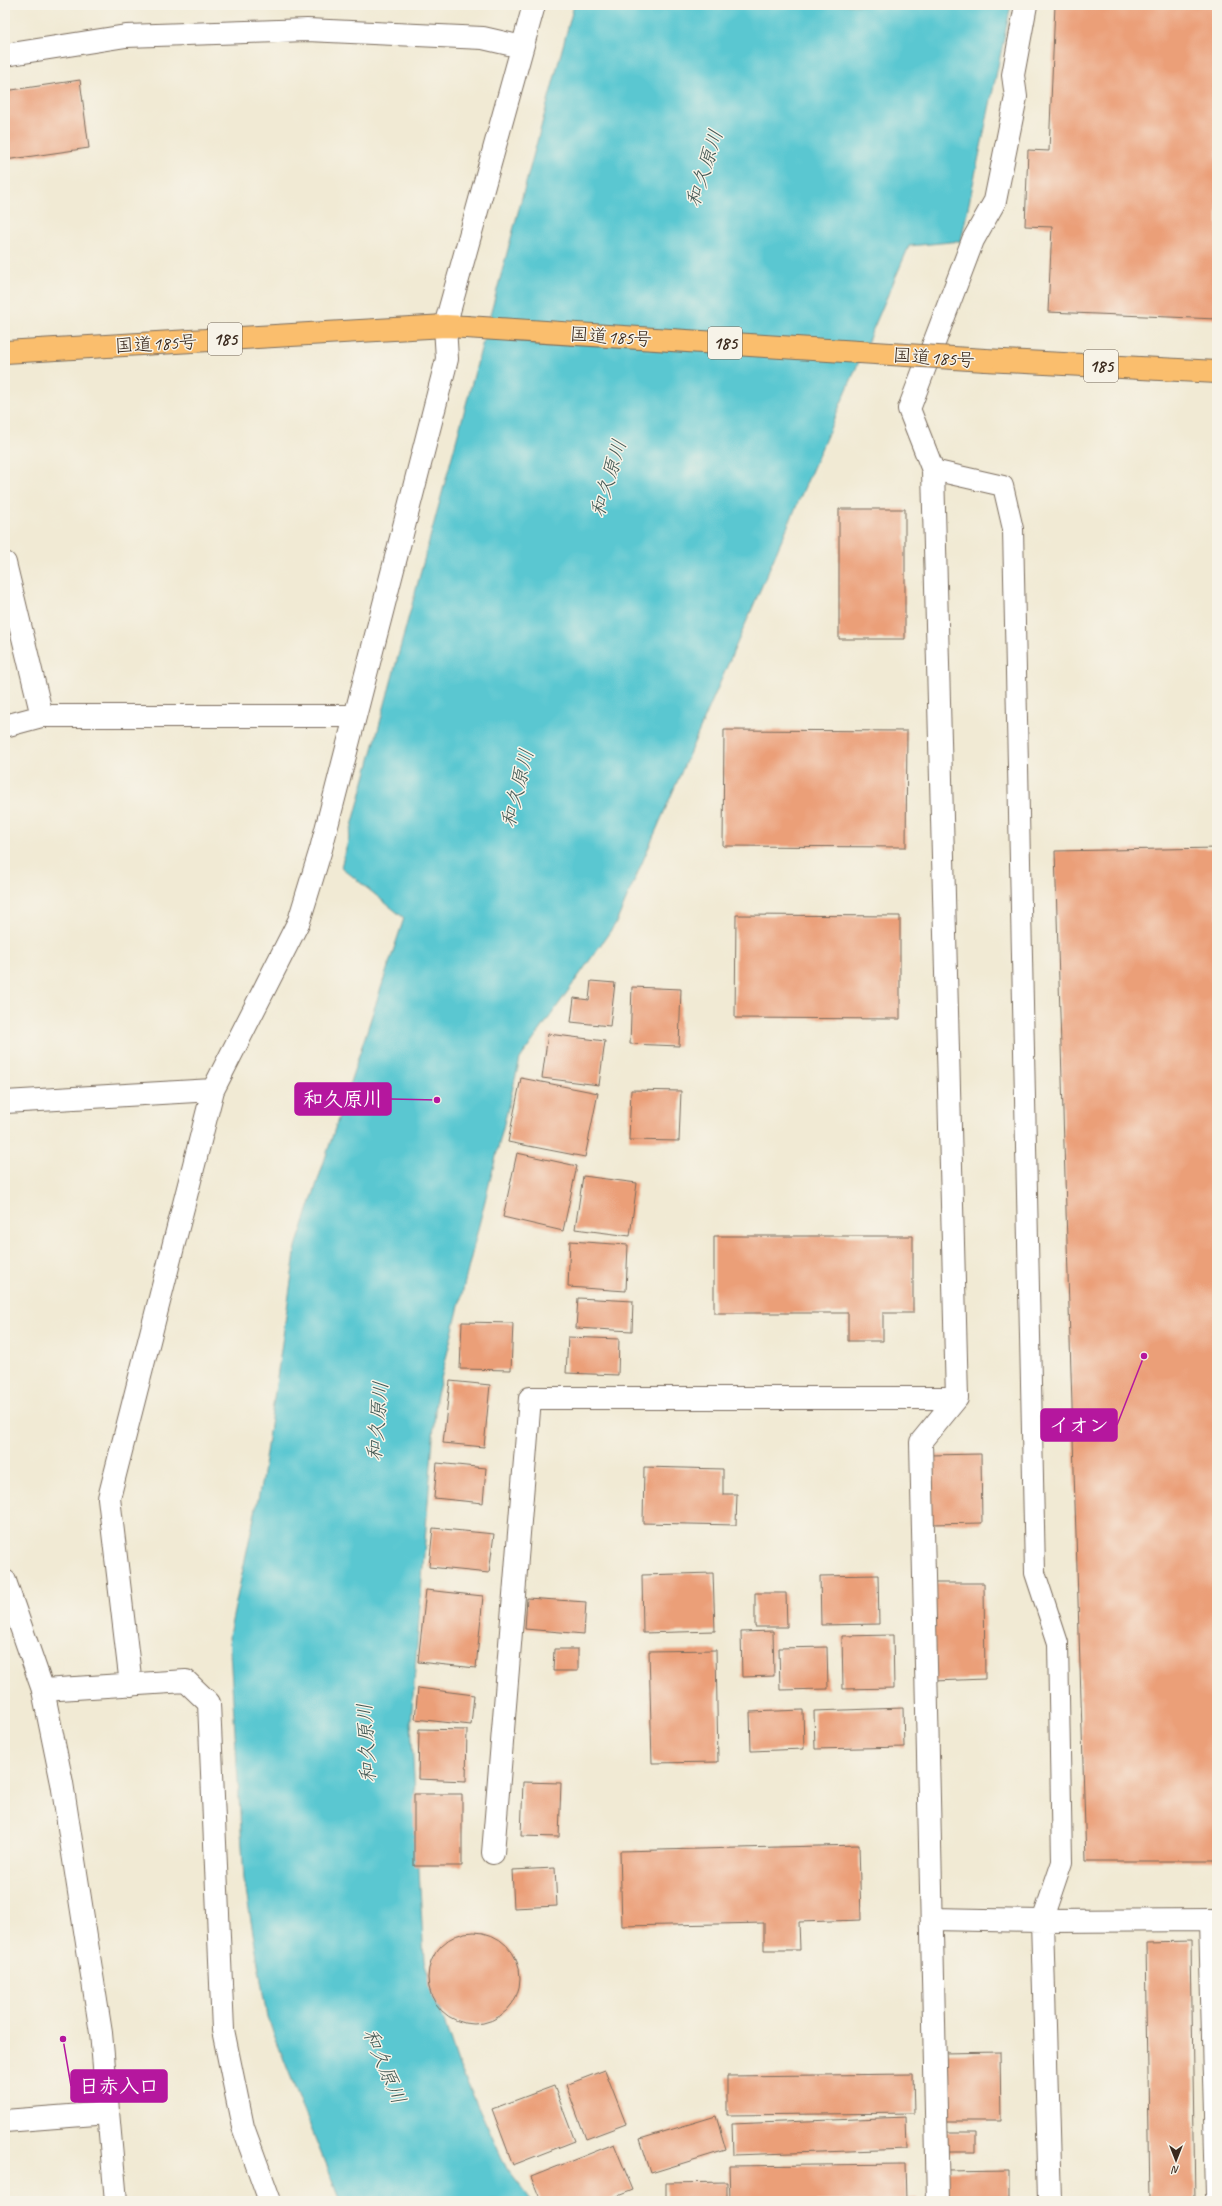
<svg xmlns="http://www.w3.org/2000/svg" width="1222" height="2206" viewBox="0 0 1222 2206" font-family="Caveat,'Klee One',sans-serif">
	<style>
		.water { fill: #5ac7d1; stroke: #4a7878 }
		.building { fill: #eb9f78 }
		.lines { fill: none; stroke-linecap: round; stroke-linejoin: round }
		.service-casing { stroke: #7b6d5e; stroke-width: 22 }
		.minor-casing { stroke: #7b6d5e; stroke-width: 24 }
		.tertiary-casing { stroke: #7b6d5e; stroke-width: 24 }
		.trunk-casing { stroke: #7b6d5e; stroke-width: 24 }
		.service { stroke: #fff; stroke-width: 20 }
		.minor { stroke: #fff; stroke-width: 22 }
		.tertiary { stroke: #fff; stroke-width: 22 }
		.trunk { stroke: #fabe6d; stroke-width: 22 }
		.trunk-bridge-casing { stroke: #7b6d5e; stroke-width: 24; stroke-linecap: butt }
		.trunk-bridge { stroke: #fabe6d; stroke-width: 22 }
		.labels { text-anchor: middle; stroke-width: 3; stroke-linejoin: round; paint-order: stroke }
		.shield { fill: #f7f3e8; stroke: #73665b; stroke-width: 1 }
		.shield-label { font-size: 18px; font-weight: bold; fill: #3b2a1e }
		.street-label { font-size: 19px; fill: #3b2a1e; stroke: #f7f3e8 }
		.water-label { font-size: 20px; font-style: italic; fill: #445954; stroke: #f7f3e8 }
		.leader { fill: none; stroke: #b5179e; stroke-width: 1.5 }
		.callout-dot { fill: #b5179e; stroke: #f7f3e8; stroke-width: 1.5 }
		.callout { fill: #b5179e; stroke: #b5179e; stroke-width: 1.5 }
		.callout-label { font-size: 20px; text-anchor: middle; font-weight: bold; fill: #fff }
	</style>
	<rect width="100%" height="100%" fill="#f7f3e8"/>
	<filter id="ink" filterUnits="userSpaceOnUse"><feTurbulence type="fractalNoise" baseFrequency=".025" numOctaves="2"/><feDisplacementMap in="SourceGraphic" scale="8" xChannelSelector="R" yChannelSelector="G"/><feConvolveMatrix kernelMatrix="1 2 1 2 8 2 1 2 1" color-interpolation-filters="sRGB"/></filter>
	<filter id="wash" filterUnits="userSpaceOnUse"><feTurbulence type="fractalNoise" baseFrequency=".012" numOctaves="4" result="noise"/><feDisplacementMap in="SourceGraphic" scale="16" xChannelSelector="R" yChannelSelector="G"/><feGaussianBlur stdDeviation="0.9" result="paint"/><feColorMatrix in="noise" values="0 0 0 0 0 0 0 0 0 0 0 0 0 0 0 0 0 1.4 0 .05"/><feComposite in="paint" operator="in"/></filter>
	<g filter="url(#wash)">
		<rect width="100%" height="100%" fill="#f1ead4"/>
		<path class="water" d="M574,5H1011L961,241L909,246L616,923L520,1059L436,1399L411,1722L424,1961L458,2063L507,2169L532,2201H340L267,2017L244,1879L229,1635L262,1480L296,1247L404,918L341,867Z"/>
		<g id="blocks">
			<path class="building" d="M1055,5H1217V319L1048,312L1052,227L1025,226L1028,150L1049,151Z
				M80,80L89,148L5,160V91Z
				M839,509H905V639H839Z
				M724,730L907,731L906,847L723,846Z
				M1217,848V1861H1086L1055,851Z
				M736,915L900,916V1019L735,1018Z
				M591,981L615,983L610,1026L571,1022L574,998L589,1000Z
				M632,987L681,989L679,1046L630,1044Z
				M548,1034L605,1041L599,1085L542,1078Z
				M521,1078L598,1093L585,1157L508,1142Z
				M631,1090L681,1091L679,1141L629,1140Z
				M517,1153L577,1166L563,1231L503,1217Z
				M583,1176L637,1183L630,1236L575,1229Z
				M714,1236H913V1313H883V1341H848V1313H714Z
				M570,1241L628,1245L626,1291L568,1287Z
				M578,1298L633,1301L632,1331L576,1328Z
				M462,1322L513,1323L511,1370L460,1369Z
				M568,1337L619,1339L618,1375L566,1373Z
				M450,1381L490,1385L484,1447L443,1443Z
				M981,1454L982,1523L930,1524L929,1455Z
				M437,1463L486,1468L483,1503L434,1498Z
				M644,1467L723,1469V1494H737L736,1525L643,1523Z
				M433,1528L494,1534L489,1573L429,1567Z
				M713,1573L715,1631L643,1633L642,1575Z
				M878,1575L879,1624L821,1625L820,1576Z
				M932,1583H984L985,1679L934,1681Z
				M426,1590L483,1596L476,1668L418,1662Z
				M755,1593H786L787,1627H755Z
				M527,1598L586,1602L584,1634L525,1629Z
				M773,1631L774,1676L742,1677L741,1632Z
				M893,1635L894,1688L843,1689L842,1636Z
				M827,1647L828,1689L780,1690L779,1648Z
				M554,1649H578V1671H553Z
				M716,1650L718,1762L652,1763L649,1651Z
				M418,1688L474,1695L471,1725L415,1719Z
				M903,1708L904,1747L815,1749L814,1711Z
				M803,1710L804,1749L751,1751L750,1712Z
				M419,1729L467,1730L466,1781L418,1779Z
				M523,1782L561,1783L559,1837L521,1836Z
				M414,1794H462V1866H414Z
				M859,1845L861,1920L799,1922L800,1950H764V1923L622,1926L620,1851Z
				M555,1868L557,1906L514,1908L512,1870Z
				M428 1978a46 46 0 1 1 92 0a46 46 0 1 1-92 0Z
				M1191,1942L1195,2201H1150L1146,1943Z
				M1000,2052L1001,2121H944L943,2053Z
				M605,2070L626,2124L586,2139L566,2085Z
				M913,2074L914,2113L727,2115V2076Z
				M554,2086L575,2141L513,2165L492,2109Z
				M716,2116L726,2150L651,2173L640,2139Z
				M906,2117L907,2149L733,2155L732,2124Z
				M945,2132H976V2152H945Z
				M614,2144L633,2190L605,2201H541L531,2177Z
				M905,2164L906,2199H918V2201H730L729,2166Z
				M1009,2170V2201H947V2171Z
				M727,2182V2201H666V2183Z"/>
		</g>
	</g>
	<g filter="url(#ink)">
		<use href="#blocks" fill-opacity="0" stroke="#7b6d5e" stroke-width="1"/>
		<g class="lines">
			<g class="service-casing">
				<path id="service" d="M933,470L1003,486L1013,529L1035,1573L1058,1643L1062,1862L1042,1921"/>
			</g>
			<g class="minor-casing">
				<path id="minor" d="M5,55L126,36L307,30L483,38L522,47
					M5,563L42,716
					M5,726L42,716H355
					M5,1102L213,1090
					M131,1685L109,1498L213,1090L299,921L321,849L447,359L445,326L534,5
					M43,1690L186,1681L209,1703L223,2030L243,2127L270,2201
					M493,1853L530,1398H957
					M932,1919L1042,1921L1217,1920
					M1210,1920L1217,2194
					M1042,1921L1050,2201
					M5,2121L108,2113
					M938,2201L921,1442L957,1398L933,470L909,409L973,240L995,201L1016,97L1013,75L1026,5"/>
			</g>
			<g class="tertiary-casing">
				<path id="tertiary" d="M5,1581L43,1690L62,1783L101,2033L116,2201"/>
			</g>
			<g class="trunk-casing">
				<path id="trunk" d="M5,352L445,326L466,327
					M985,360L1217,372"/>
			</g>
			<use href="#service" class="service"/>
			<use href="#minor" class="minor"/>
			<use href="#tertiary" class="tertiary"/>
			<use href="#trunk" class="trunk"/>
			<g class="trunk-bridge-casing">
				<path id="trunk-bridge" d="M466,327L985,360"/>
			</g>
			<use href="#trunk-bridge" class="trunk-bridge"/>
		</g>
	</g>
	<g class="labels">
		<g class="shield">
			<rect x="208" y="323" width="34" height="32" rx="3"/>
			<rect x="708" y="327" width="34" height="32" rx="3"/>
			<rect x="1084" y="350" width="34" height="32" rx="3"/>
		</g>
		<g class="shield-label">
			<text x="225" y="345">185</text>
			<text x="725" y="349">185</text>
			<text x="1101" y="372">185</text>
		</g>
		<g class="street-label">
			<text transform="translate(611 336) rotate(4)" y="7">国道185号</text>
			<text transform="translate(156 343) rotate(-3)" y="7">国道185号</text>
			<text transform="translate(934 357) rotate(4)" y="7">国道185号</text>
		</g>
		<g class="water-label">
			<text transform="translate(704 168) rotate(-72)" y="7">和久原川</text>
			<text transform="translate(608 478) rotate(-73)" y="7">和久原川</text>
			<text transform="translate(517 788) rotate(-76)" y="7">和久原川</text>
			<text transform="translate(377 1421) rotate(-85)" y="7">和久原川</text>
			<text transform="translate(366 1743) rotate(-93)" y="7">和久原川</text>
			<text transform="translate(385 2066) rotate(67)" y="7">和久原川</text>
		</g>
	</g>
	<path class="leader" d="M437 1100L391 1099M1144 1356L1117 1425M63 2039L71 2086"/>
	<g class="callout-dot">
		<circle cx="437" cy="1100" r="4"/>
		<circle cx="1144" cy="1356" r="4"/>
		<circle cx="63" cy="2039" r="4"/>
	</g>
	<g class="callout">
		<rect x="295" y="1083" width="96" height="32" rx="4"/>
		<rect x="1041" y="1409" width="76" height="32" rx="4"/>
		<rect x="71" y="2070" width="96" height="32" rx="4"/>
	</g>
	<g class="callout-label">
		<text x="343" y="1106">和久原川</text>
		<text x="1079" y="1432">イオン</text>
		<text x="119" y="2093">日赤入口</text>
	</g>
	<rect width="1222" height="2206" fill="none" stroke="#f7f3e8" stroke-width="20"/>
	<g transform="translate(1176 2160) rotate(180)" stroke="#f7f3e8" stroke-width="3" paint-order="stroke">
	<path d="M0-3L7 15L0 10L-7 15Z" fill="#3b2a1e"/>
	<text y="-6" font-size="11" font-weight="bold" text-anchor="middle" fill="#3b2a1e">N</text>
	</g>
</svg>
